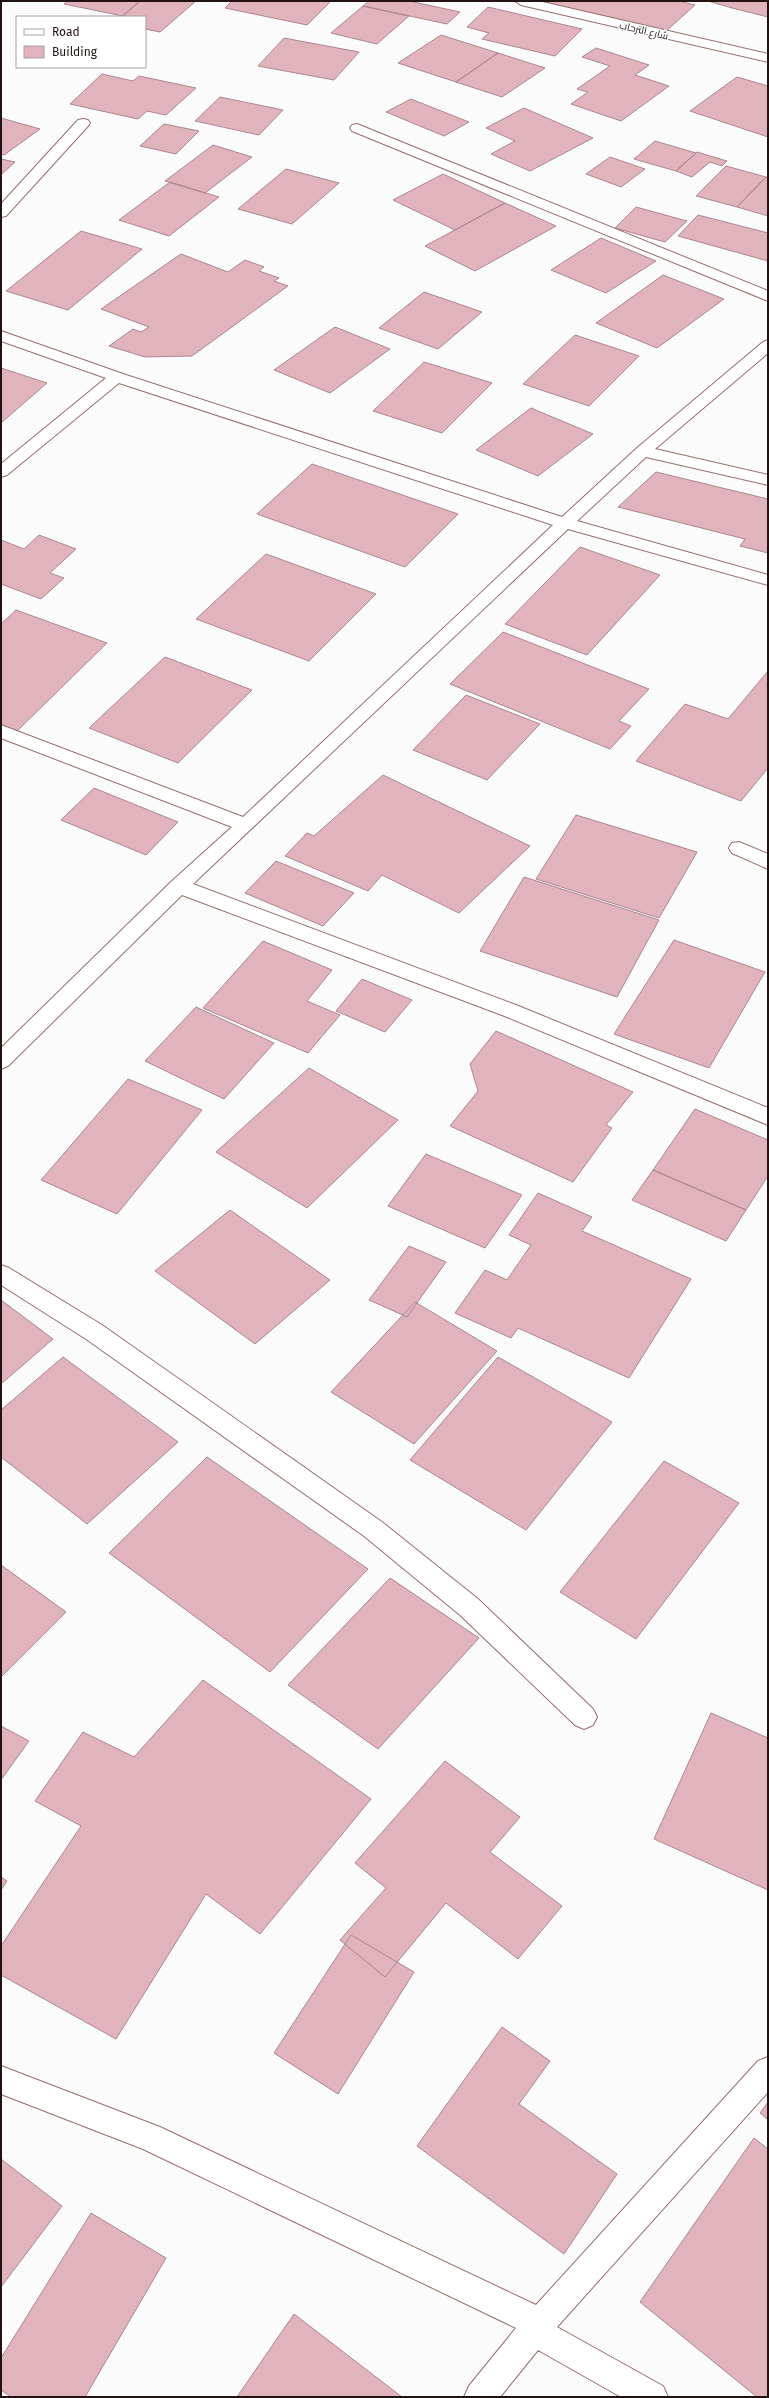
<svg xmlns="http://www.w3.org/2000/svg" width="769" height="2398" viewBox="0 0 769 2398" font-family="'Fira Sans',Cairo,sans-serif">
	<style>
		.building { fill: #e1b3bd; stroke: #ad868f }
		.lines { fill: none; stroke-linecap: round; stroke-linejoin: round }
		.street-casing { stroke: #956f6b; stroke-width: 2 }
		.street { fill: #fff; fill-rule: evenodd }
		.labels { text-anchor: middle; stroke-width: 3; stroke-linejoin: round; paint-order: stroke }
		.far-street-label { font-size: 10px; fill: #221312; stroke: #fff }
	</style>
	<rect width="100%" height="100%" fill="#fbfbfb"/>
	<path class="building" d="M67,1H140L123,16L64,4Z
		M140,1H196L160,32L145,29V17H121Z
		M232,1H331L307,25L225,8Z
		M369,1H409L460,12L447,24L363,6Z
		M540,1H679L695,5L665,32Z
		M708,1H768V17L732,8Z
		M363,6L409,16L377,44L331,33Z
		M488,7L582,29L555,56L482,39L489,33L467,27Z
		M441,35L498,53L456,82L398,63Z
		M284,38L359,52L334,80L258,66Z
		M596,48L649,65L635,75L669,86L621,121L571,104L588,92L577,89L610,66L582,57Z
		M498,53L545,68L502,97L456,82Z
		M102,74L133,81L139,76L196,88L166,115L147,111L138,119L70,104Z
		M737,77L768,86V137L690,111Z
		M220,97L283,110L259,135L195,121Z
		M411,99L469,122L444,136L386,112Z
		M524,108L593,138L530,171L491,154L515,141L486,128Z
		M1,118L40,129L4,155L1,154Z
		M164,124L199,131L176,154L140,146Z
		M655,141L696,153L676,171L634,159Z
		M213,145L252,157L205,193L165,181Z
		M697,152L727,161L722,166L710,162L692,177L676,171Z
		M610,157L645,169L621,187L586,174Z
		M1,159L15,162L1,175Z
		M726,166L766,177L737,207L696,196Z
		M286,169L339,183L292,224L238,209Z
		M443,174L505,203L455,230L393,200Z
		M766,177H768V216L737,207Z
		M170,182L219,197L169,236L119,220Z
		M505,203L556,226L475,271L425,246Z
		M636,207L687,221L665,242L615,228Z
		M698,215L768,233V261L678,236Z
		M81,231L142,249L68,310L6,291Z
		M601,238L656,261L606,293L551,270Z
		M181,254L228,272L245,260L264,267L259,271L279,278L274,281L288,286L192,356L145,357L109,346L133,329L141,332L149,327L101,309Z
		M663,275L724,299L657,348L596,323Z
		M424,292L482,312L438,349L379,328Z
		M335,327L390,349L330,393L274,370Z
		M575,335L639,356L589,406L523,384Z
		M424,362L492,383L442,433L373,411Z
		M1,368L47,383L1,423Z
		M531,408L593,434L538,476L476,450Z
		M312,464L458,514L405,567L257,514Z
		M656,472L768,499V553L740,546L745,539L618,507Z
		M39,535L76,549L50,573L64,578L41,599L1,584V540L24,549Z
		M580,547L660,575L587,655L505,624Z
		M266,554L376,594L309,661L196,619Z
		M16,610L107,643L16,732L1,727V624Z
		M503,632L649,689L619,721L631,726L610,749L450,684Z
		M165,657L252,690L178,763L89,728Z
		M768,671V768L741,801L636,761L685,704L728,719Z
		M466,695L540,724L487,780L413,750Z
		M383,775L530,846L459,913L382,875L368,891L285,856L307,833L314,836Z
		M94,788L178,822L146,855L61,820Z
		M576,815L697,852L659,918L536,879Z
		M276,861L354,893L323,926L245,893Z
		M524,877L659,920L617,997L480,951Z
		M674,940L765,972L709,1068L614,1034Z
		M263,941L332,970L307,1001L340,1015L308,1053L203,1008Z
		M362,979L412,1000L385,1032L336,1011Z
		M196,1007L274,1043L224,1099L145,1061Z
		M496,1031L633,1092L606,1125L612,1128L573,1182L450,1126L478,1091L470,1064Z
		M309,1068L398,1120L307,1208L216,1152Z
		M128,1079L202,1110L117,1214L41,1180Z
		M695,1109L768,1140V1176L746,1210L653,1170Z
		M426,1154L522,1195L485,1248L388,1206Z
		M653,1170L746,1210L726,1241L632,1200Z
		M538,1193L592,1217L582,1231L691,1279L629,1378L518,1328L511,1338L455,1313L485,1270L507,1280L531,1245L509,1235Z
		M230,1210L330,1280L255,1344L155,1271Z
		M409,1246L446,1262L407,1317L369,1300Z
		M1,1300L53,1339L1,1384Z
		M415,1302L497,1351L414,1444L331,1392Z
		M63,1357L178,1442L87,1524L1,1457V1410Z
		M498,1357L612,1422L526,1530L410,1460Z
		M207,1457L368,1569L270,1672L109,1553Z
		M664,1461L739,1503L636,1639L560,1592Z
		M1,1565L66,1612L1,1677Z
		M390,1578L479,1638L378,1749L288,1685Z
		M203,1680L371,1799L260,1934L206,1894L116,2039L1,1975V1946L81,1826L35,1801L83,1732L134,1757Z
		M711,1713L768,1738V1890L654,1839Z
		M1,1726L29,1741L1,1780Z
		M445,1761L520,1817L490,1852L562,1906L518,1959L446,1903L385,1977L340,1940L386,1888L355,1863Z
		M1,1877L7,1881L1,1890Z
		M351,1935L414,1972L338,2094L274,2053Z
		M502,2027L550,2061L519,2104L617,2174L564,2254L417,2146Z
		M768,2102V2120L760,2113Z
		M754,2138L768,2149V2397H757L640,2302Z
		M1,2159L62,2206L1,2287Z
		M91,2213L166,2258L85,2397H11L1,2390V2358Z
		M294,2314L402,2397H237Z"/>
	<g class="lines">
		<g class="street-casing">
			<path id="street" d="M515,1H538L768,54V62L521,5Z
				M83,119L88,120L90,123L88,126L6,216L1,217V204L78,120Z
				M357,124L768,291V301L352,131L350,128L352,125Z
				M1,331L123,374L562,517L637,448L763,342L768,340V353L655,449L768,475V485L646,457L577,521L768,575V585L568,529L193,884L516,1005L768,1108V1125L502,1015L182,895L8,1066L1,1069V1048L172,881L232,827L1,738V725L243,817L553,525L119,383L7,475L1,477V464L106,378L1,341Z
				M739,842L768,854V869L732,853L729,848L732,843Z
				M1,1265L9,1268L102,1325L382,1522L478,1599L593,1709L597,1717L593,1725L584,1729L575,1725L460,1615L364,1536L86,1339L1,1285Z
				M768,2057V2092L557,2327L663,2386L668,2397H621L538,2350L500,2397H464L469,2386L516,2328L143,2149L1,2094V2066L160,2127L536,2305L758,2061Z"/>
		</g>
		<use href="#street" class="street"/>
	</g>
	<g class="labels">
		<g class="far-street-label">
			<text transform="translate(644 30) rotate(13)" y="4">شارع الترحاب</text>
		</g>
	</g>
	<rect width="769" height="2398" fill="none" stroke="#221312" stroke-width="4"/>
	<rect x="16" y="16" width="130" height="52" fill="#ffffff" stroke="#a7a1a0"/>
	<rect x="24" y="29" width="20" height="6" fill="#ffffff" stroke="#a7a1a0"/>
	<text x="52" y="36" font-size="12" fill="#221312">Road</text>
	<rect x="24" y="46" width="20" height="12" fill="#e1b3bd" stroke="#a7a1a0"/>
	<text x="52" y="56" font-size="12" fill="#221312">Building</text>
</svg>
